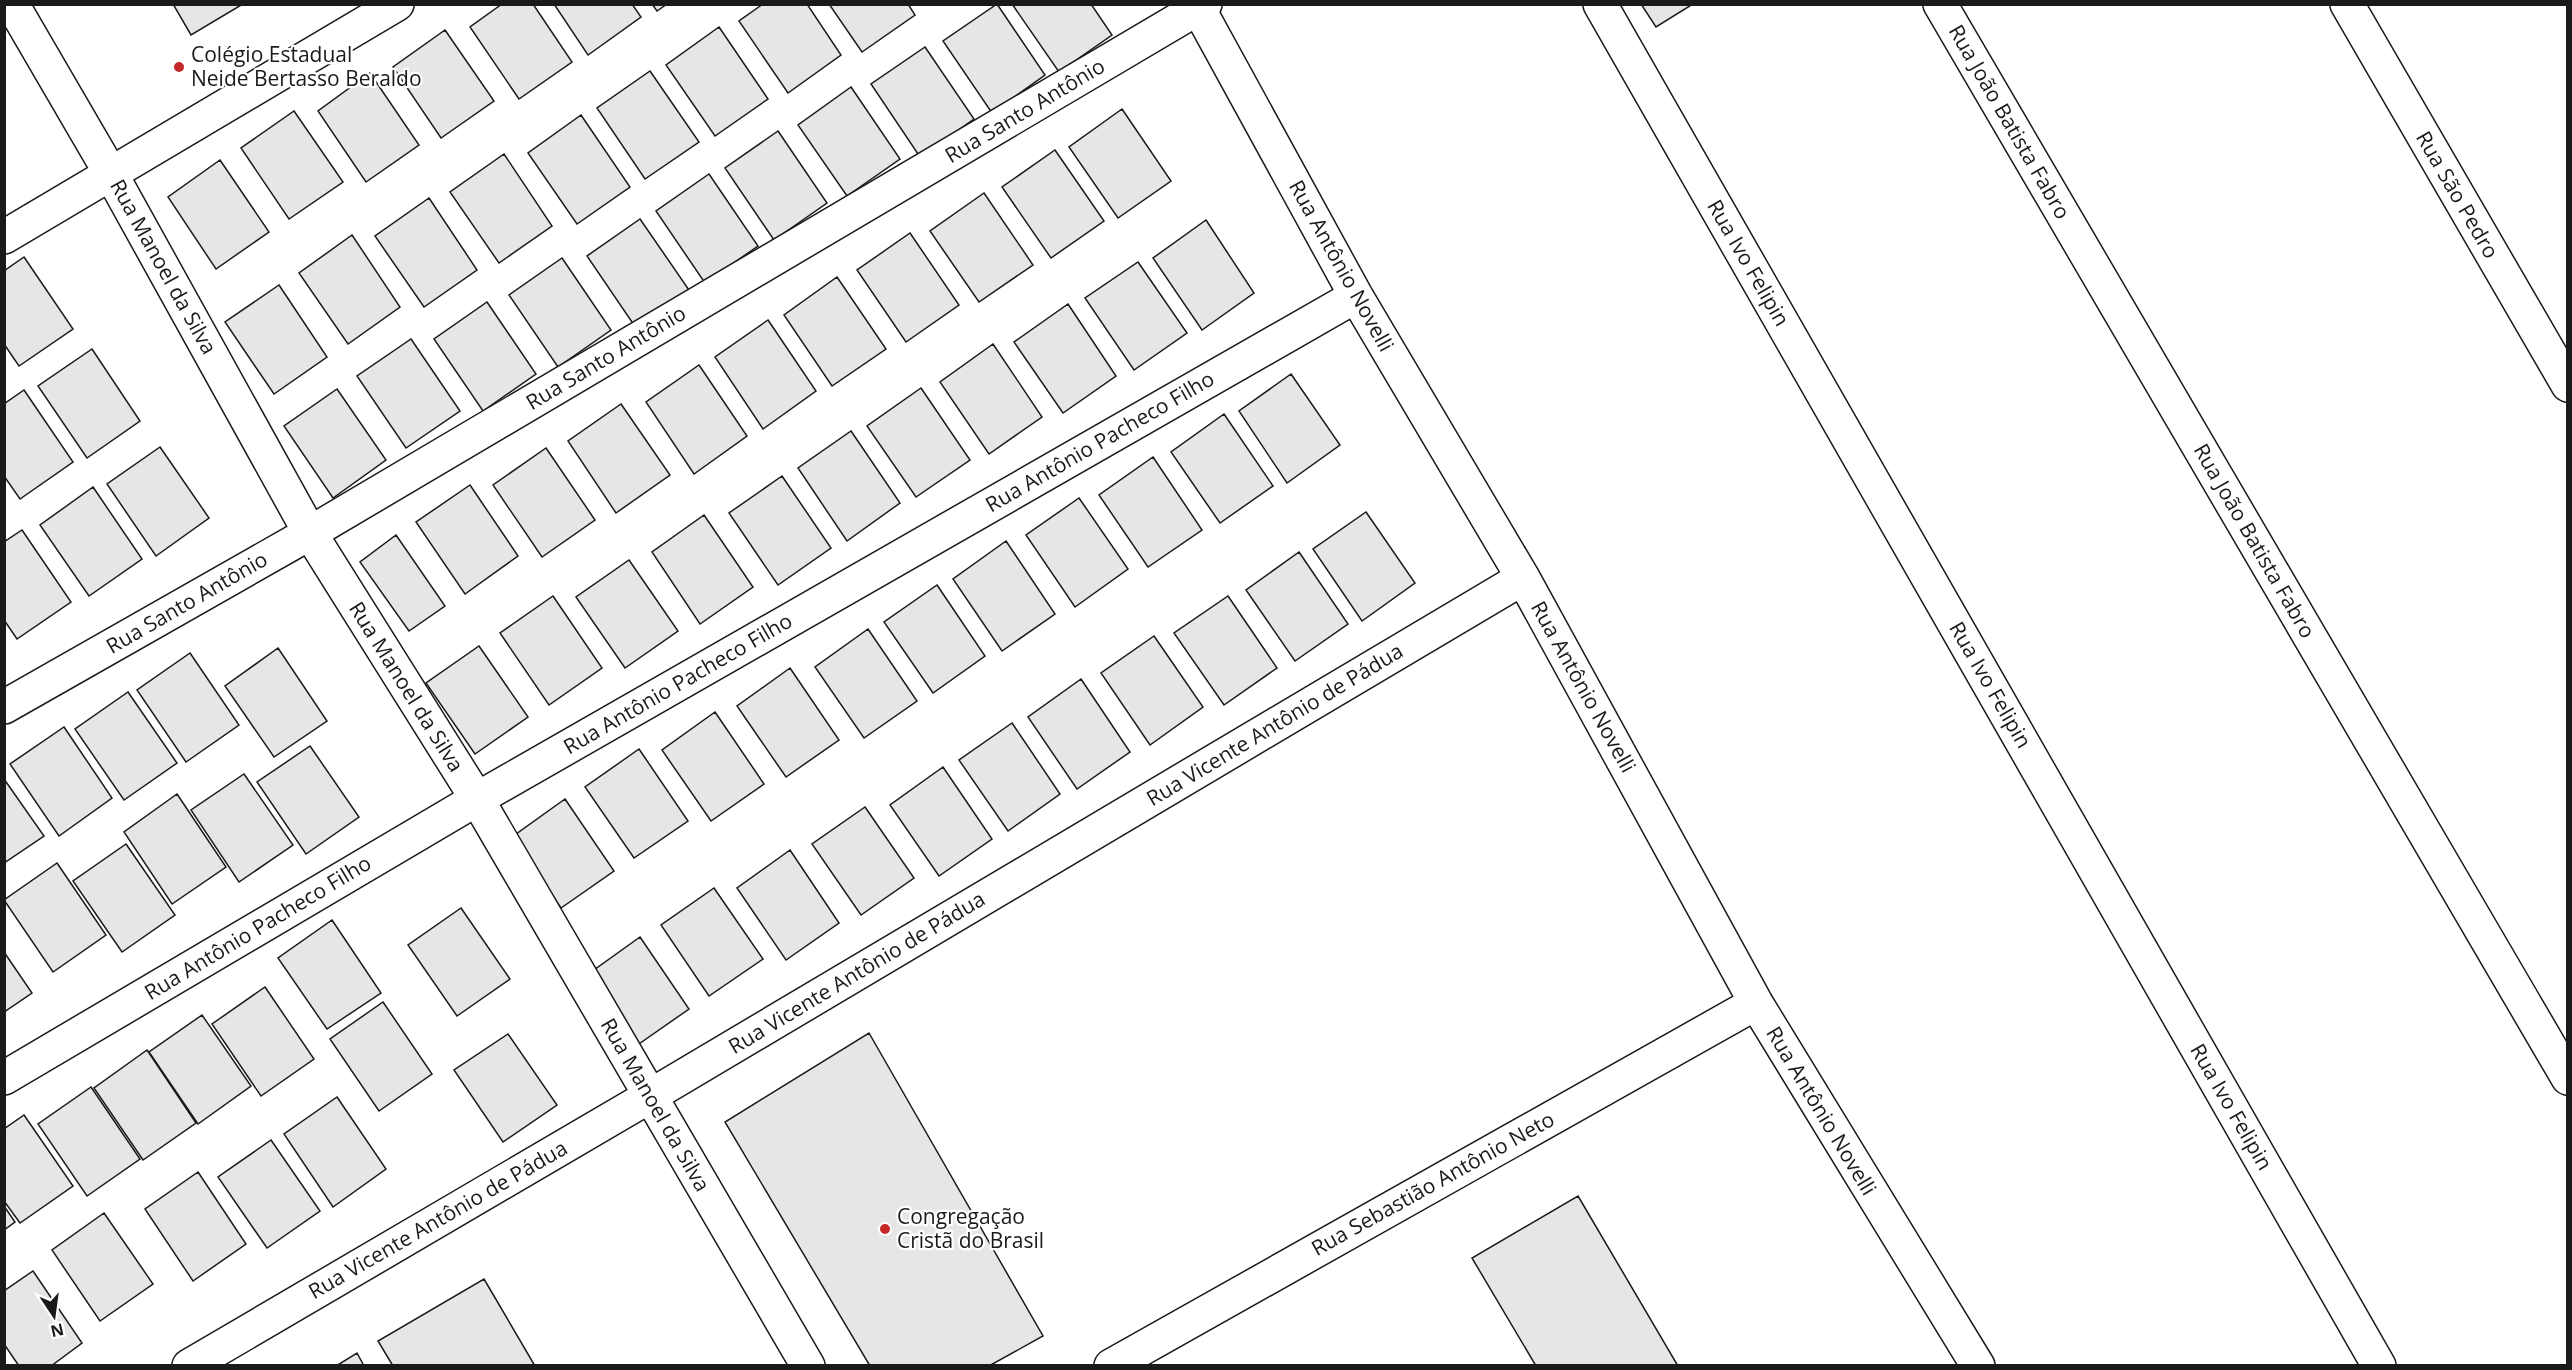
<svg xmlns="http://www.w3.org/2000/svg" width="2572" height="1370" viewBox="0 0 2572 1370" font-family="'Open Sans',sans-serif">
	<style>
		.building { fill: #e6e6e6; stroke: #1a1a1a; stroke-width: 1.5 }
		.lines { fill: none; stroke-linecap: round; stroke-linejoin: round }
		.minor-casing { stroke: #1a1a1a; stroke-width: 36 }
		.minor { stroke: #fff; stroke-width: 33 }
		.poi-dot { fill: #c62828; stroke: #fff; stroke-width: 2 }
		.labels { text-anchor: middle; stroke-width: 4.5; stroke-linejoin: round; paint-order: stroke }
		.poi-label { font-size: 21px; fill: #1a1a1a; stroke: #fff; text-anchor: start }
		.street-label { font-size: 21px; fill: #1a1a1a; stroke: #fff }
	</style>
	<rect width="100%" height="100%" fill="#fff"/>
	<path class="building" d="M173,4H243L191,35Z
		M502,4H533L572,62L519,99L470,27Z
		M554,4H632L641,17L588,55Z
		M652,4H667L657,11Z
		M763,4H807L841,55L788,93L739,21Z
		M829,4H908L915,15L862,52Z
		M997,4L1045,75L992,113L943,41Z
		M1012,4H1091L1112,35L1059,72Z
		M1641,4H1693L1656,27Z
		M719,27L768,99L715,136L666,65Z
		M445,30L494,101L441,138L393,67Z
		M925,47L974,119L920,157L871,84Z
		M650,71L699,142L645,179L597,108Z
		M370,73L419,145L366,182L318,111Z
		M851,87L900,159L847,196L798,125Z
		M1122,109L1171,181L1118,218L1069,147Z
		M294,111L343,182L289,219L241,148Z
		M581,115L630,187L577,224L528,153Z
		M778,131L827,203L774,240L725,168Z
		M1055,150L1104,221L1051,258L1002,187Z
		M504,154L552,226L499,263L450,192Z
		M220,160L269,232L216,269L168,197Z
		M709,174L758,246L705,283L656,211Z
		M984,193L1033,265L979,302L930,231Z
		M429,198L477,270L424,307L375,236Z
		M640,219L689,290L636,328L587,256Z
		M1206,220L1254,293L1202,330L1153,258Z
		M910,233L959,305L906,342L857,270Z
		M352,235L400,307L348,344L299,273Z
		M24,257L73,329L19,366L4,344V271Z
		M562,258L611,330L558,367L509,295Z
		M1138,262L1187,333L1134,370L1085,298Z
		M837,277L886,349L832,386L784,315Z
		M279,285L327,357L274,394L225,322Z
		M487,302L536,374L483,411L434,339Z
		M1068,304L1116,376L1063,413L1014,342Z
		M768,320L816,391L763,429L715,357Z
		M411,339L460,411L406,448L357,376Z
		M993,344L1042,417L989,454L940,382Z
		M92,349L140,421L87,458L38,386Z
		M699,365L747,436L694,474L646,402Z
		M1291,374L1340,445L1287,483L1239,411Z
		M921,388L970,460L916,497L867,426Z
		M337,389L386,460L333,498L284,426Z
		M24,390L73,462L20,499L4,476V404Z
		M621,404L670,475L616,513L568,441Z
		M1224,414L1273,486L1220,523L1171,452Z
		M851,431L900,503L847,541L798,468Z
		M160,447L209,518L156,556L107,484Z
		M546,448L595,520L542,557L493,485Z
		M1153,457L1202,530L1148,567L1099,495Z
		M782,476L831,548L778,585L729,513Z
		M470,485L518,556L465,594L416,522Z
		M93,487L142,559L89,596L40,525Z
		M1079,498L1128,569L1075,607L1026,535Z
		M1366,512L1415,583L1362,621L1313,549Z
		M704,515L753,587L700,624L652,552Z
		M22,530L71,602L17,639L4,620V542Z
		M396,535L445,606L409,631L360,562Z
		M1006,541L1055,614L1002,651L953,579Z
		M1299,552L1348,624L1295,661L1246,590Z
		M629,560L678,631L625,668L576,597Z
		M937,585L985,656L933,693L884,622Z
		M553,596L602,668L549,705L500,633Z
		M1228,596L1277,668L1224,705L1174,633Z
		M868,629L917,701L864,738L815,667Z
		M1154,636L1203,707L1150,745L1101,673Z
		M479,646L528,717L475,754L426,683Z
		M278,648L327,721L274,757L225,686Z
		M190,653L239,725L186,762L137,690Z
		M790,668L839,740L786,777L737,706Z
		M1081,679L1130,752L1077,789L1028,717Z
		M128,692L177,763L124,800L75,729Z
		M715,712L764,784L711,821L662,750Z
		M1012,723L1060,794L1008,831L959,760Z
		M64,727L112,798L59,836L10,764Z
		M310,746L359,817L306,854L257,782Z
		M639,749L688,821L634,858L585,787Z
		M943,767L992,839L939,876L890,805Z
		M244,774L293,845L239,882L191,810Z
		M4,779L44,836L4,863Z
		M177,794L226,867L172,904L124,832Z
		M565,799L614,871L561,908L512,837Z
		M865,807L914,878L861,915L812,844Z
		M126,844L175,915L122,952L73,881Z
		M790,850L839,923L786,960L737,888Z
		M57,863L106,935L53,972L4,900Z
		M714,888L763,959L709,996L661,925Z
		M461,908L510,979L457,1016L408,945Z
		M332,920L381,993L327,1029L278,958Z
		M640,937L689,1009L636,1046L587,975Z
		M4,952L32,993L4,1012Z
		M265,987L314,1059L261,1096L212,1024Z
		M383,1002L432,1074L379,1111L330,1039Z
		M202,1015L251,1086L198,1124L149,1052Z
		M869,1033L1043,1336L989,1366H870L725,1122Z
		M508,1034L557,1105L503,1142L454,1070Z
		M147,1050L196,1123L143,1160L94,1088Z
		M91,1087L140,1159L87,1196L38,1124Z
		M337,1097L386,1169L333,1207L284,1134Z
		M24,1115L73,1186L20,1223L4,1201V1129Z
		M271,1140L320,1211L267,1248L218,1177Z
		M198,1172L246,1244L193,1281L145,1209Z
		M1578,1196L1678,1366H1536L1472,1258Z
		M4,1206L15,1222L4,1230Z
		M104,1213L153,1284L100,1321L52,1250Z
		M33,1271L82,1343L51,1366H19L4,1344V1291Z
		M484,1279L535,1366H393L378,1341Z
		M357,1353L364,1366H336Z"/>
	<g class="lines">
		<g class="minor-casing">
			<path id="minor" d="M12,4L111,174L310,533L477,799L808,1366
				M1196,4L1356,296L1523,578L1756,1003L1978,1366
				M1600,4L2379,1366
				M1940,4L2568,1078
				M2347,4L2568,385
				M4,237L397,4
				M4,707L310,533L1205,4
				M4,1078L477,799L1356,296
				M189,1366L650,1096L1523,578
				M1111,1366L1756,1003"/>
		</g>
		<use href="#minor" class="minor"/>
	</g>
	<g class="poi-dot">
		<circle cx="179" cy="67" r="6"/>
		<circle cx="885" cy="1229" r="6"/>
	</g>
	<g class="labels">
		<g class="poi-label">
			<text x="191" y="62">Colégio Estadual<tspan x="191" dy="24">Neide Bertasso Beraldo</tspan></text>
			<text x="897" y="1224">Congregação<tspan x="897" dy="24">Cristã do Brasil</tspan></text>
		</g>
		<g class="street-label">
			<text transform="translate(1025 111) rotate(-31)" y="7">Rua Santo Antônio</text>
			<text transform="translate(2009 122) rotate(60)" y="7">Rua João Batista Fabro</text>
			<text transform="translate(2457 195) rotate(60)" y="7">Rua São Pedro</text>
			<text transform="translate(1748 263) rotate(60)" y="7">Rua Ivo Felipin</text>
			<text transform="translate(1341 266) rotate(61)" y="7">Rua Antônio Novelli</text>
			<text transform="translate(163 267) rotate(61)" y="7">Rua Manoel da Silva</text>
			<text transform="translate(606 358) rotate(-31)" y="7">Rua Santo Antônio</text>
			<text transform="translate(1100 442) rotate(-30)" y="7">Rua Antônio Pacheco Filho</text>
			<text transform="translate(2254 541) rotate(60)" y="7">Rua João Batista Fabro</text>
			<text transform="translate(187 603) rotate(-30)" y="7">Rua Santo Antônio</text>
			<text transform="translate(678 684) rotate(-30)" y="7">Rua Antônio Pacheco Filho</text>
			<text transform="translate(1990 685) rotate(60)" y="7">Rua Ivo Felipin</text>
			<text transform="translate(406 687) rotate(58)" y="7">Rua Manoel da Silva</text>
			<text transform="translate(1583 687) rotate(61)" y="7">Rua Antônio Novelli</text>
			<text transform="translate(1275 725) rotate(-31)" y="7">Rua Vicente Antônio de Pádua</text>
			<text transform="translate(258 928) rotate(-31)" y="7">Rua Antônio Pacheco Filho</text>
			<text transform="translate(857 973) rotate(-31)" y="7">Rua Vicente Antônio de Pádua</text>
			<text transform="translate(655 1105) rotate(60)" y="7">Rua Manoel da Silva</text>
			<text transform="translate(2231 1107) rotate(60)" y="7">Rua Ivo Felipin</text>
			<text transform="translate(1821 1111) rotate(59)" y="7">Rua Antônio Novelli</text>
			<text transform="translate(1433 1184) rotate(-29)" y="7">Rua Sebastião Antônio Neto</text>
			<text transform="translate(438 1220) rotate(-30)" y="7">Rua Vicente Antônio de Pádua</text>
		</g>
	</g>
	<rect width="2572" height="1370" fill="none" stroke="#1a1a1a" stroke-width="12"/>
	<g transform="translate(54 1316) rotate(167)" stroke="#ffffff" stroke-width="4.5" paint-order="stroke">
	<path d="M0-4.5L10 22L0 15L-10 22Z" fill="#1a1a1a"/>
	<text y="-9" font-size="16" font-weight="bold" text-anchor="middle" fill="#1a1a1a">N</text>
	</g>
</svg>
